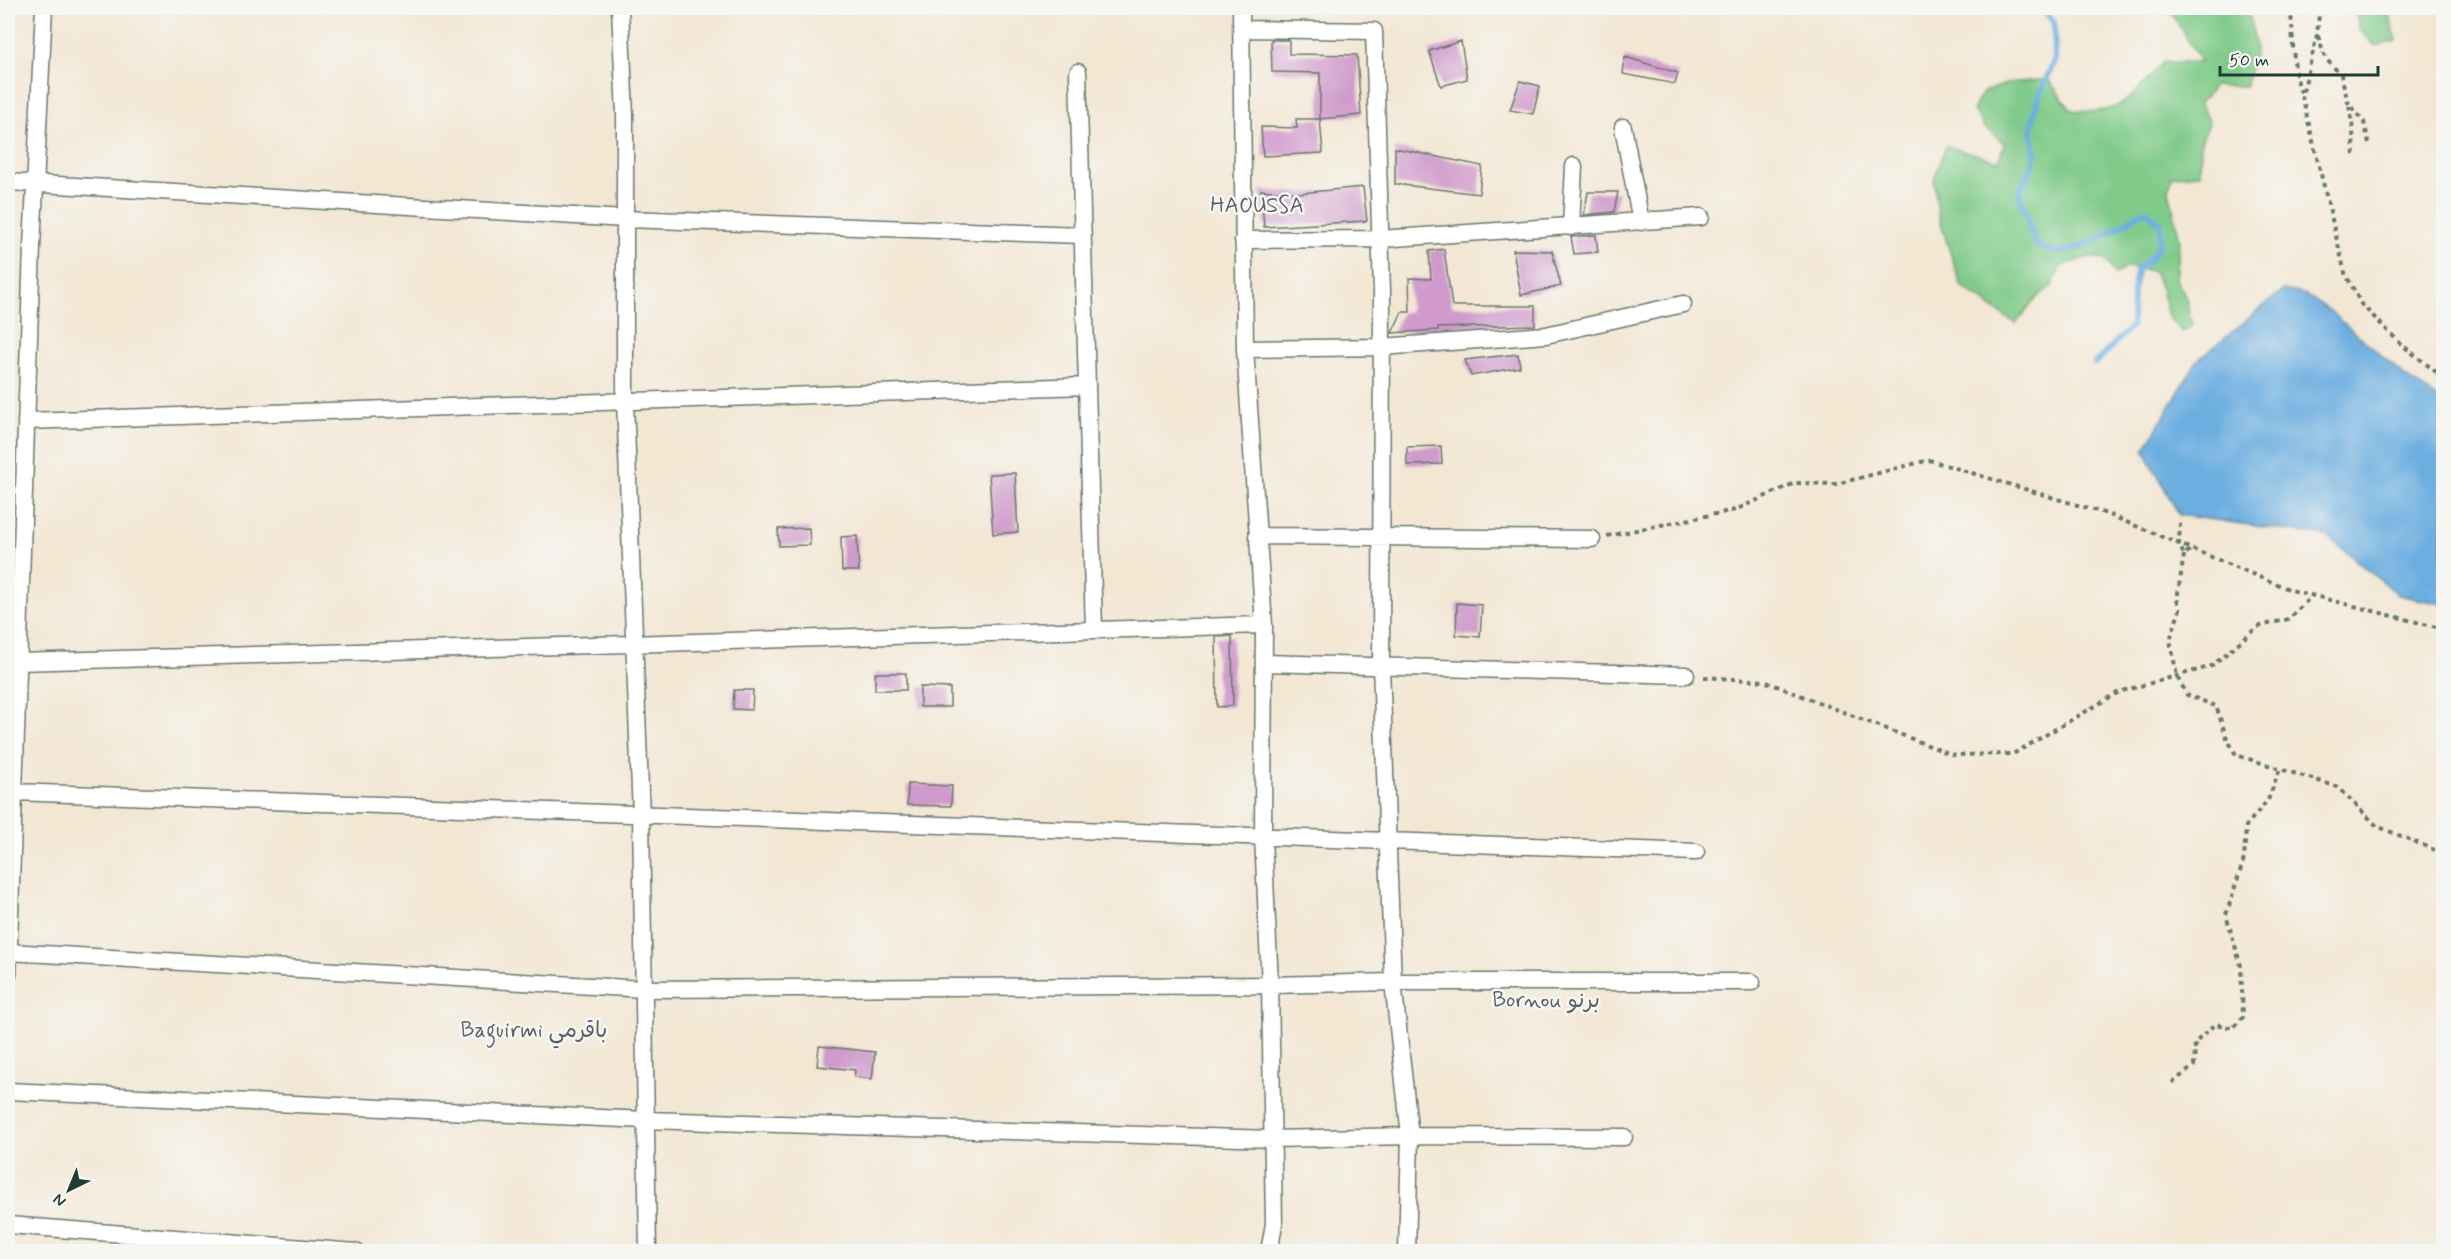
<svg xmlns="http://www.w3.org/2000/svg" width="2451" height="1259" viewBox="0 0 2451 1259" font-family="Mynerve,'Playpen Sans Arabic',sans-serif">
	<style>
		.green { fill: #80cb89; stroke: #50845e; stroke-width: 1.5 }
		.water { fill: #6caee0; stroke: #46768a; stroke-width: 1.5 }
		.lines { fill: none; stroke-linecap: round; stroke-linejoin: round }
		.stream { stroke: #6caee0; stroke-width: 6 }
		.building { fill: #d09bcc }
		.street-casing { stroke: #69786c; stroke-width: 19 }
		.path { stroke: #69786c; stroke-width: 4; stroke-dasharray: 4.5 4.5; stroke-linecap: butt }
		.street { stroke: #fff; stroke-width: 16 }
		.labels { text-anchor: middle; stroke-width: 5; stroke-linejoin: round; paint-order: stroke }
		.quarter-label { font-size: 22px; fill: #5d5e69; stroke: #f6f6f2 }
	</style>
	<rect width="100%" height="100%" fill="#f6f6f2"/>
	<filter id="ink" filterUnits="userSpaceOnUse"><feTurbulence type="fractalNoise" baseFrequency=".0167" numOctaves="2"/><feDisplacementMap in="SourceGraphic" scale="12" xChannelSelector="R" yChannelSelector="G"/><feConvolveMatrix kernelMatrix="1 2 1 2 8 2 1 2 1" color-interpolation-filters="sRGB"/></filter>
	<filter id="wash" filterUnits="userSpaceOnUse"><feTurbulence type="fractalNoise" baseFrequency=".008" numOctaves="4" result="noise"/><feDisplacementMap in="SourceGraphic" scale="24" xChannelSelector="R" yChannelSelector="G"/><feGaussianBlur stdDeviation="1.35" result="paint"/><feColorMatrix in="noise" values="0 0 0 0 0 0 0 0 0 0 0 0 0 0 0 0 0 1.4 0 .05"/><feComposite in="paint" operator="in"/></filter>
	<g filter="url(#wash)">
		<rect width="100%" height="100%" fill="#f3e7d4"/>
		<path class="green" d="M2159,8H2248L2256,47L2246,86H2214L2199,104L2209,120L2201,142L2200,174L2172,176L2169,191L2180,240L2176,279L2186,298L2192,326L2182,332L2168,316L2161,289L2153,271L2127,267L2115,275L2105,259L2088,257L2061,266L2052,286L2037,297L2016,324L1961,286L1938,214L1934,180L1946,146L1999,161L2004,143L1985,128L1973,110L1983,92L2009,83L2048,79L2071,110C2121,118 2133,96 2163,62H2201L2171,12Z
			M2355,8H2387L2397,41L2375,46L2359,29Z"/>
		<path class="water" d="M2283,290L2304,294L2329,310L2406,377L2443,402V604L2398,595L2327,536L2179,515L2144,450L2197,361Z"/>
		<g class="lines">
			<path class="stream" d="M2041,8L2054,22L2055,59L2036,104L2031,130L2036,156L2019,193L2036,245C2042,247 2049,251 2055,251C2085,254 2121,224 2146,210L2161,225C2159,247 2158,255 2138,268L2133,291L2132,326L2095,363"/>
		</g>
		<g id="blocks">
			<path class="building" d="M1271,40H1289V54L1357,55L1361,115L1320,119V73L1272,72Z
				M1461,41L1467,79L1441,86L1429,51Z
				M1625,57L1678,73L1675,84L1623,74Z
				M1520,81L1540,86L1533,114L1510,110Z
				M1296,119H1320L1323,153L1263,156L1261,127L1297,128Z
				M1395,148L1482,166L1479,194L1395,184Z
				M1363,187L1367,221L1264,227L1261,190L1300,193Z
				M1588,192H1618L1614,212L1584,215Z
				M1596,235L1598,252L1574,254L1571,237Z
				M1444,249L1452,306H1535V325L1438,328V330L1392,333L1402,312H1410L1409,278L1431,279L1429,251Z
				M1513,250L1552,251L1561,286L1521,295Z
				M1518,354L1520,367L1471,376L1465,360Z
				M1441,446L1442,464L1407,465V447Z
				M1015,473L1018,532L993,534L989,474Z
				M809,528L810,545L779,546L778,529Z
				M857,536L859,571H842L841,537Z
				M1457,603L1482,605L1480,637L1456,635Z
				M1232,636L1233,706L1217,707L1216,637Z
				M875,673H906V690H875Z
				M920,687L950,688V707H920Z
				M734,690H753L752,710L733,709Z
				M908,784L952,786L951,806L907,805Z
				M819,1046L875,1052L872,1079L854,1077L855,1070L817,1066Z"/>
		</g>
	</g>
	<g filter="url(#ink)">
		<use href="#blocks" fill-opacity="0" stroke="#69786c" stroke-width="1.5"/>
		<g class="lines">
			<g class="street-casing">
				<path id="street" d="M620,8L625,115V401L641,816L648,1252
					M1241,8L1245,349L1264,625L1263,836L1270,985L1274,1224L1269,1252
					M1241,29L1374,31L1382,291L1381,666L1393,982L1410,1136L1407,1252
					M1078,72L1094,630
					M1623,127L1641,222
					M8,182L625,219L1083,235
					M1571,227L1574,166
					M1243,240L1380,239L1701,217
					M1245,349L1382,347L1546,335L1683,304
					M26,421L1087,386
					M1257,536L1592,539
					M18,662L1264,625
					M1265,663L1686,675
					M14,792L1696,852
					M9,952L644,989L1270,985L1393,982H1752
					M8,975L32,247L44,8
					M8,1091L646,1120L1273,1139L1410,1136L1624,1137
					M8,1225L356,1252"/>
			</g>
			<path class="path" d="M2290,8C2295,39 2290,64 2302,95
				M2316,8L2319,15L2317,35L2302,96L2345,273L2361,304L2402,345L2444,378
				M2318,36L2325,58L2341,75L2348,102L2364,122L2369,143
				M2349,106L2353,128L2354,158
				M2180,523L2179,544L2184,555L2191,549
				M1607,536L1735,510L1795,483L1836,484L1929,460L2107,514L2291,590L2444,629
				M2184,555L2177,599L2180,609L2170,640L2177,676L2187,695L2216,706L2226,736L2236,755L2338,787L2377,826L2444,854
				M1704,677L1764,681L1953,755L2013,754L2119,692L2212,666L2257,627L2288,619L2312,596
				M2172,1083L2194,1066L2195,1043L2215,1024L2233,1028L2243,1017L2241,966L2226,915L2244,859L2246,826L2268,800L2280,769"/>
			<use href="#street" class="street"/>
		</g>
	</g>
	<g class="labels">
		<g class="quarter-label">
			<text x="1257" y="212">HAOUSSA</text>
			<text x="1546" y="1007">Bornou برنو</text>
			<text x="534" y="1037">Baguirmi باقرمي</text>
		</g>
	</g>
	<rect width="2451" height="1259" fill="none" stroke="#f6f6f2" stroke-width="30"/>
	<g transform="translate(69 1190) rotate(223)" stroke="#f6f6f2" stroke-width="4.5" paint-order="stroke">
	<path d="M0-4.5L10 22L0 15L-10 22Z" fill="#1f3d34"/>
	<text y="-9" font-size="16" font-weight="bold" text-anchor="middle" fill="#1f3d34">N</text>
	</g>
	<path d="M2220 66v9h158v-9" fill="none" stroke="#1f3d34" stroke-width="3"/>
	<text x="2229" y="66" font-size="18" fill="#1f3d34" stroke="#f6f6f2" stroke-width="4.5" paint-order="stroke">50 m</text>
</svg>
